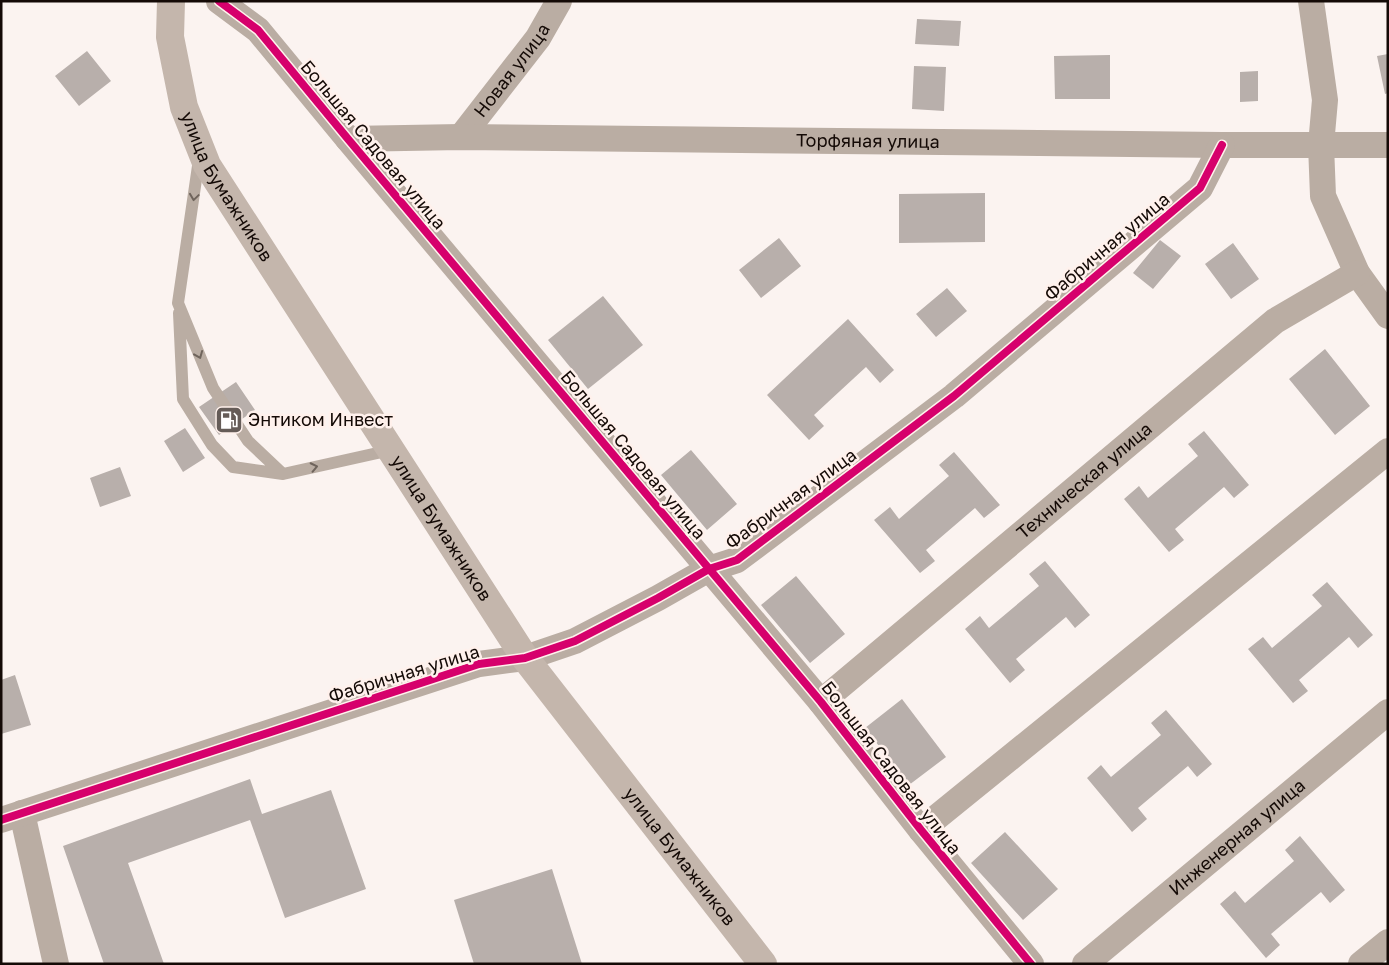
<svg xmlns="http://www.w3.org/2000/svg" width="1389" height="965" viewBox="0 0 1389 965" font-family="'Golos Text',sans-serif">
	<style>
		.building { fill: #b8afab }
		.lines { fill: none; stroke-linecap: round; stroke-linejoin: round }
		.lane { stroke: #baada3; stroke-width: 12 }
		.street { stroke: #baada3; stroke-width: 26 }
		.secondary { stroke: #c4b6ac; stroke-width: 28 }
		.cycleway-casing { stroke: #fff1ec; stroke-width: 11 }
		.cycleway { stroke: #d6006c; stroke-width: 8 }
		.oneway { stroke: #6f645c }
		.labels { text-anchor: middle; stroke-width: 5; stroke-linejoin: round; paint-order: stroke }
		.street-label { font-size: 18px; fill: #140a06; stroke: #fff1ec }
		.poi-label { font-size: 18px; fill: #140a06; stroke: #fff1ec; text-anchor: start }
	</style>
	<rect width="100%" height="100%" fill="#fbf3f0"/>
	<path class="building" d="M917,19L961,21L959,46L915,44Z
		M87,51L111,81L79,106L55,76Z
		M1388,54V93L1385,94L1377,56Z
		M1110,55V99H1055L1054,56Z
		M914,66L946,67L944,111L912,109Z
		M1258,71V101L1240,102V72Z
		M985,193V242L899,243V194Z
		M779,238L801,266L761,298L739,270Z
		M1160,240L1181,256L1153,289L1133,273Z
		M1233,243L1259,279L1231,299L1205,264Z
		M947,288L967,311L936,337L916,314Z
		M603,296L643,345L588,389L548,340Z
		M848,319L894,370L880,383L866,367L814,415L824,426L809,440L767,395Z
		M1325,349L1370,406L1335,435L1289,379Z
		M236,382L255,410L219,435L199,407Z
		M185,428L205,458L183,472L164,441Z
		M1204,431L1249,485L1234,498L1224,487L1175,529L1184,540L1169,552L1124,499L1139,486L1148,498L1198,456L1188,444Z
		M691,450L737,504L707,530L661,475Z
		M954,452L1000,505L984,518L975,508L926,550L935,561L920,573L874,520L890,507L899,519L949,476L939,465Z
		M120,467L131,496L100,507L90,478Z
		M1045,561L1090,615L1075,628L1066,617L1016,659L1025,670L1010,683L965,629L980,616L989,628L1039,586L1029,574Z
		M796,576L845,634L810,663L761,605Z
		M1327,582L1373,635L1358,648L1349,637L1299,680L1308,691L1293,703L1248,649L1263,637L1272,648L1322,606L1312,595Z
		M15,675L31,725L1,734V680Z
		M902,699L946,757L909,785L865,728Z
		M1166,710L1212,764L1197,777L1188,766L1138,808L1147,819L1132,832L1087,778L1101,765L1111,777L1161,735L1151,723Z
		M250,779L262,814L331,790L366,889L285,918L250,820L128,863L164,964H104L63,846Z
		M1005,832L1058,889L1023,920L971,863Z
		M1300,836L1345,890L1330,903L1321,892L1271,934L1280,945L1266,958L1220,904L1235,891L1245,903L1294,861L1285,850Z
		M552,869L582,964H474L454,900Z"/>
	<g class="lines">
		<path class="lane" d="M199,159L178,303L213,388L248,441L283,474L391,450
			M179,313L183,399L212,445L233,467L283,474"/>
		<g class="street">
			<path d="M219,1L258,30L348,139L821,702L921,830L1031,964"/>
			<path d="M1311,1L1325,100L1321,145L1323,196L1357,273L1388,316"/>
			<path id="s1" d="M461,137L538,38L559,1"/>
			<path id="s2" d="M348,139L461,137L1222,145H1388"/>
			<path id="s3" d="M821,702L1275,321L1357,273"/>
			<path d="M22,813L56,964"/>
			<path d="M1,820L479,664L525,658L575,641L658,598L709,569L737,560L954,396L1200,188L1222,145"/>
			<path d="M921,830L1388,451"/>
			<path id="s4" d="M1085,964L1388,712"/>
			<path d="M1361,964L1388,942"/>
		</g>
		<path class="secondary" id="s5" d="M171,1L170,37L184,107L207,165L525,658L763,964"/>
		<g class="cycleway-casing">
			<path id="cycleway" d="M219,1L258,30L348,139L821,702L921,830L1031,964
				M1,820L479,664L525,658L575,641L658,598L709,569L737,560L954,396L1200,188L1222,145"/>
		</g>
		<use href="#cycleway" class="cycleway"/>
	</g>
	<defs><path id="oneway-chevron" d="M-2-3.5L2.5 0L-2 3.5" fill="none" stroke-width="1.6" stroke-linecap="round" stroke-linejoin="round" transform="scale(1.25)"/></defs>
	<g class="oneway">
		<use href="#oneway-chevron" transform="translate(194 197) rotate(98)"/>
		<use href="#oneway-chevron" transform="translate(199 355) rotate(68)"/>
		<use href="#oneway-chevron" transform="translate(314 467) rotate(-12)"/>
	</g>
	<defs>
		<g id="fuel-square" transform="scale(1.4375)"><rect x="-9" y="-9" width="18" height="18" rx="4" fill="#655c58" stroke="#fff1ec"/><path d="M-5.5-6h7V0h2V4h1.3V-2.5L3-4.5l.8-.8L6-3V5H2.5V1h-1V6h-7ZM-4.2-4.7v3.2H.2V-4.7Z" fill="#fff"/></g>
	</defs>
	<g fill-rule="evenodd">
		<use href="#fuel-square" x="229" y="420"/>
	</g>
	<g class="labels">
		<g class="street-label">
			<text dy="6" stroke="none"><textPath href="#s1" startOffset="84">Новая улица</textPath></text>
			<text dy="6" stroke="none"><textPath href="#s2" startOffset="520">Торфяная улица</textPath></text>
			<text transform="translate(373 145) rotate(50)" y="6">Большая Садовая улица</text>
			<text dy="6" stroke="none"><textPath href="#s5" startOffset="198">улица Бумажников</textPath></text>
			<text transform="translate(1107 247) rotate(-40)" y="6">Фабричная улица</text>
			<text transform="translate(633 455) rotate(50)" y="6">Большая Садовая улица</text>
			<text dy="6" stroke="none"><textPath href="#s3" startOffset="344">Техническая улица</textPath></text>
			<text transform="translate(791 499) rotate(-36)" y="6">Фабричная улица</text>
			<text dy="6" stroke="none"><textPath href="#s5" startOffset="602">улица Бумажников</textPath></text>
			<text transform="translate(404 674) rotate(-17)" y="6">Фабричная улица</text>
			<text transform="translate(891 768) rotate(52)" y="6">Большая Садовая улица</text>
			<text dy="6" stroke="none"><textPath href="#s4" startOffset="198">Инженерная улица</textPath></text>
			<text dy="6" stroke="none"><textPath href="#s5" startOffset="1008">улица Бумажников</textPath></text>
		</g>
		<g class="poi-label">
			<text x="248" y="426">Энтиком Инвест</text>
		</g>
	</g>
	<rect width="1389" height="965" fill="none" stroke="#140a06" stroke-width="5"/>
</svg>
